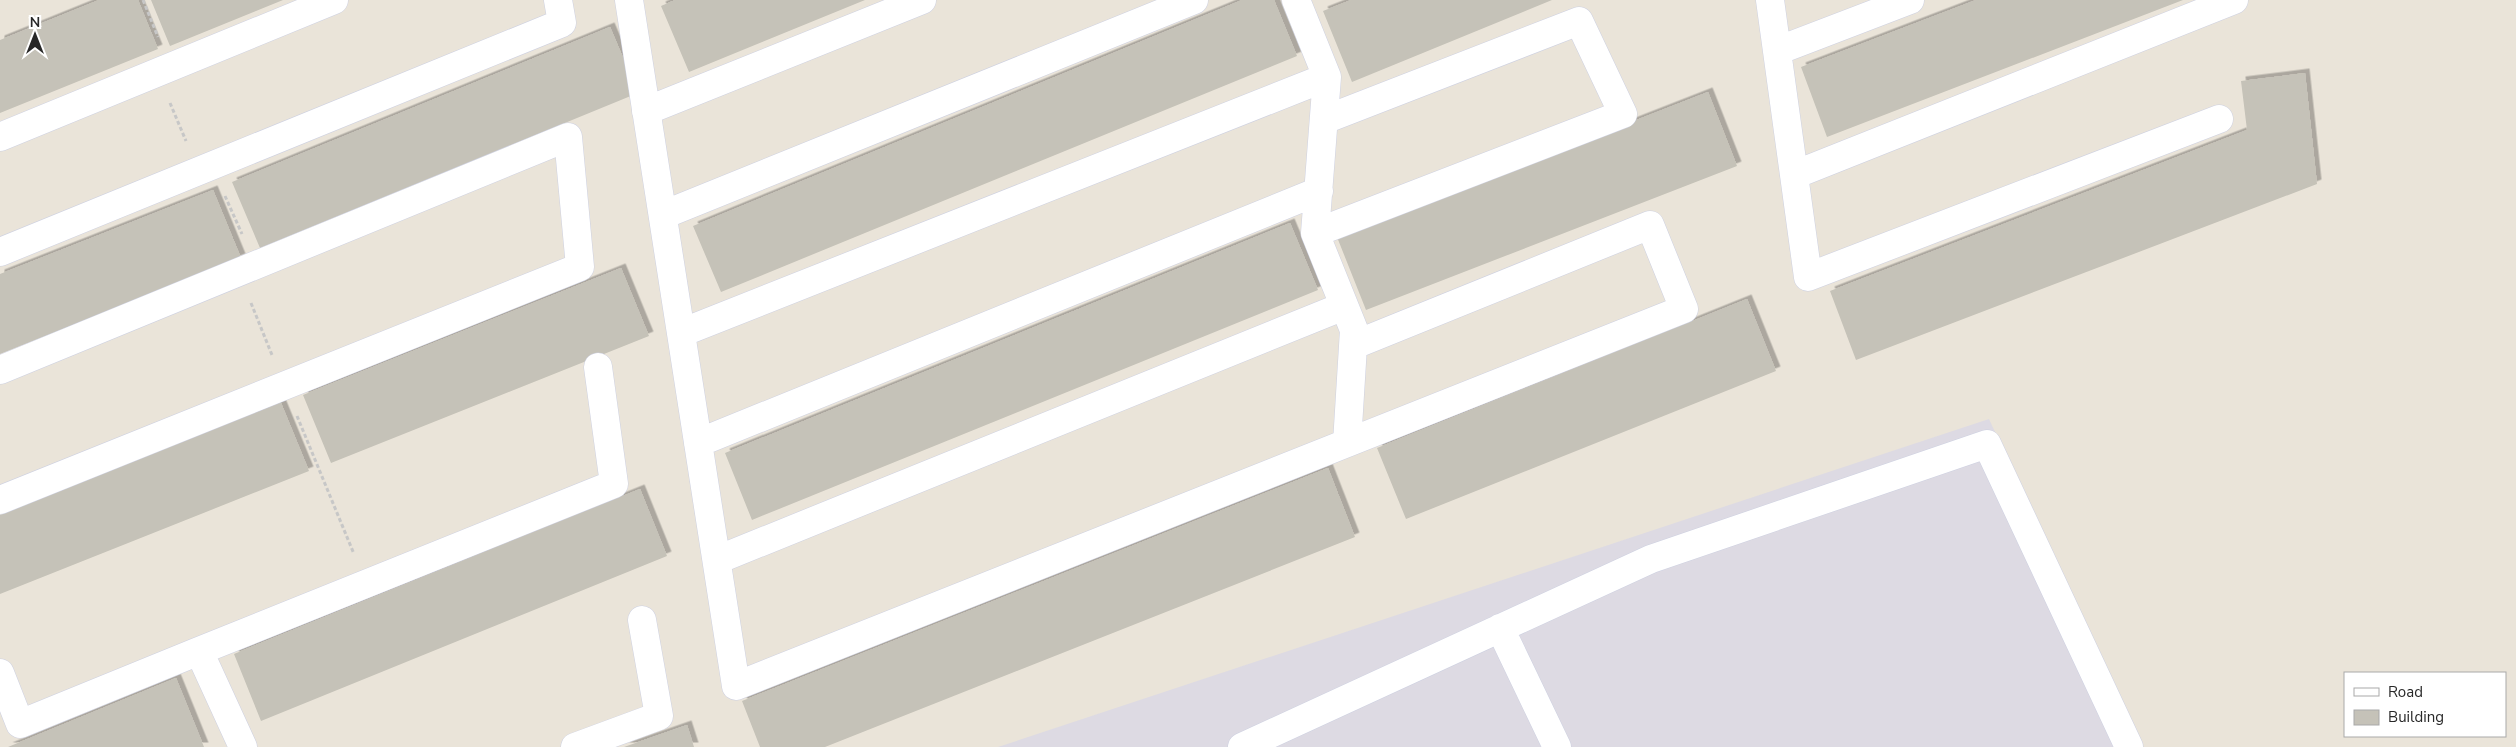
<svg xmlns="http://www.w3.org/2000/svg" width="2516" height="747" viewBox="0 0 2516 747" font-family="'Nunito Sans',sans-serif">
	<style>
		.industrial { fill: #dddae3 }
		.building { fill: #c5c2b8; filter: url(#shadow) }
		.lines { fill: none; stroke-linecap: round; stroke-linejoin: round }
		.minor-casing { stroke: #ced1e1; stroke-width: 29 }
		.path { stroke: #c7c7c7; stroke-width: 3; stroke-dasharray: 4 2.5; stroke-linecap: butt }
		.minor { stroke: #fff; stroke-width: 28 }
	</style>
	<defs>
		<filter id="shadow"><feDropShadow dx="4.5" dy="-4.5" stdDeviation="0" flood-color="#0004"/></filter>
	</defs>
	<rect width="100%" height="100%" fill="#eae4d9"/>
	<path class="industrial" d="M1989,419L2141,747H998Z"/>
	<path class="building" d="M99,0H138L158,49L0,113V40Z
		M151,0H283L170,46Z
		M675,0H865L689,72L661,6Z
		M1242,0H1274L1297,56L721,292L693,226Z
		M1351,0H1552L1352,82L1323,11Z
		M1976,0H2183L1827,137L1801,67Z
		M610,27L638,93L260,248L232,182Z
		M2305,73L2317,184L1856,360L1830,291L2247,130L2241,81Z
		M1708,92L1737,166L1366,310L1337,237Z
		M213,190L241,258L0,354V274Z
		M1290,223L1318,290L752,520L725,453Z
		M621,268L649,336L331,463L303,395Z
		M1747,299L1776,371L1406,519L1377,448Z
		M281,403L309,471L0,594V515Z
		M1328,468L1355,537L825,747H760L742,701Z
		M640,489L667,556L261,721L234,654Z
		M176,678L204,747H8Z
		M687,725L694,747H624Z"/>
	<g class="lines">
		<g class="minor-casing">
			<path id="minor" d="M629,0L736,686L1684,309L1650,225L1354,345
				M1296,0L1327,77L1315,233L1354,330L1347,443
				M1770,0L1808,277L2219,119
				M1777,51L1910,0
				M646,111L922,0
				M0,137L334,0
				M1794,175L2234,0
				M663,215L1194,0
				M1315,233L1623,114L1579,21L1324,120
				M0,252L562,23L558,0
				M681,333L1327,77
				M0,370L568,137L580,267L0,500
				M698,443L1319,191
				M717,560L1344,306
				M1500,628L1557,747
				M199,651L614,484L598,367
				M0,673L20,724L199,651L243,747
				M575,747L659,716L642,620
				M1242,747L1651,559L1987,444L2129,747"/>
		</g>
		<path class="path" d="M143,0L158,37
			M170,103L186,141
			M225,196L242,234
			M251,303L272,355
			M297,416L354,554"/>
		<use href="#minor" class="minor"/>
	</g>
	<rect x="2344" y="672" width="162" height="65" fill="#ffffff" stroke="#a9a9a9"/>
	<rect x="2354" y="688" width="25" height="8" fill="#ffffff" stroke="#a9a9a9"/>
	<text x="2388" y="697" font-size="15" fill="#282828">Road</text>
	<rect x="2354" y="710" width="25" height="15" fill="#c5c2b8" stroke="#a9a9a9"/>
	<text x="2388" y="722" font-size="15" fill="#282828">Building</text>
	<g transform="translate(35 35)" stroke="#ffffff" stroke-width="4" paint-order="stroke">
	<path d="M0-4L9 19L0 12L-9 19Z" fill="#282828"/>
	<text y="-8" font-size="14" font-weight="bold" text-anchor="middle" fill="#282828">N</text>
	</g>
</svg>
